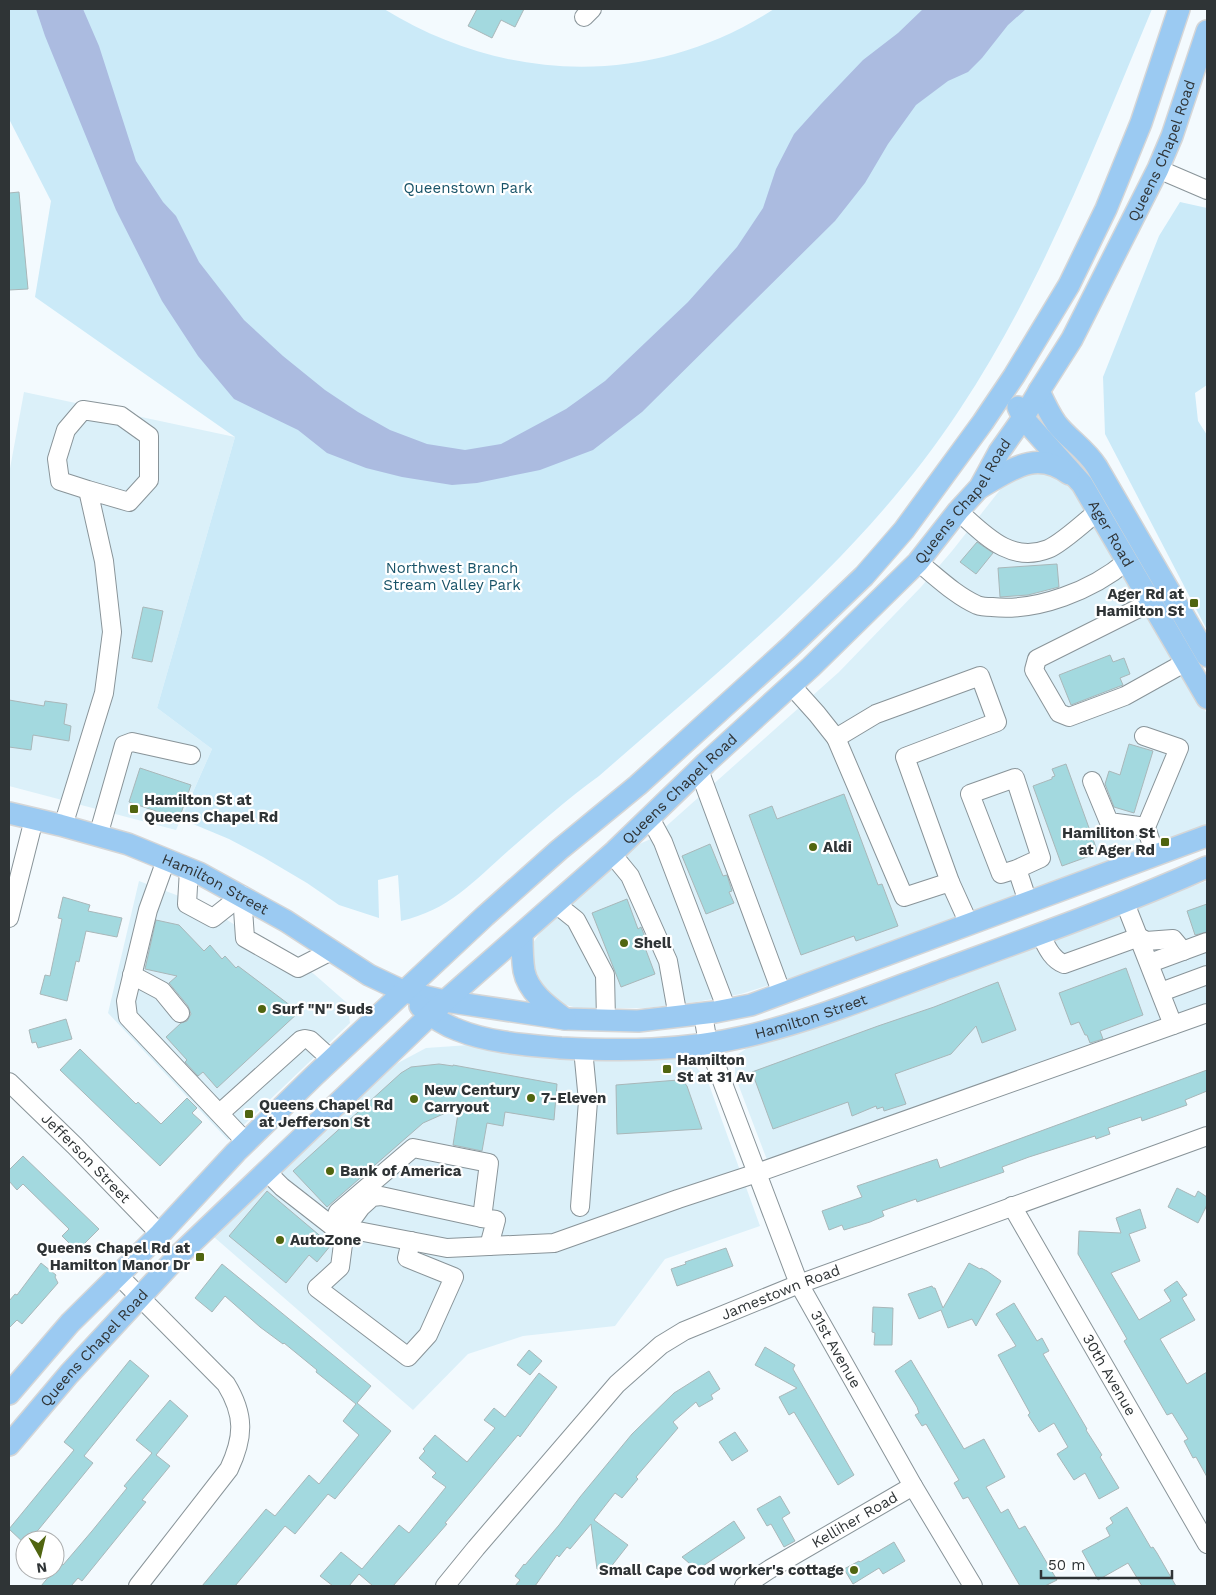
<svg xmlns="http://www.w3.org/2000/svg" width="1216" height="1595" viewBox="0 0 1216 1595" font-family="'Work Sans',sans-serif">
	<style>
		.built { fill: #dbf0f9 }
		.green { fill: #cbeaf8 }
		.water { fill: #abbbe0 }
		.building { fill: #a3d9df; stroke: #a9b7b9 }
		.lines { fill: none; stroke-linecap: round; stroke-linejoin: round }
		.minor-casing { stroke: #899499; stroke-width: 20 }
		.major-casing { stroke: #d5d6d7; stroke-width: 24 }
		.minor { stroke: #fff; stroke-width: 18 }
		.major { stroke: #9bcaf2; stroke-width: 21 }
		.poi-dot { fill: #506510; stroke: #fff; stroke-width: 2 }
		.labels { text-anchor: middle; stroke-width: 4.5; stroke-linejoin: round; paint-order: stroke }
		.street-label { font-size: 15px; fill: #2f3436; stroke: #fff }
		.park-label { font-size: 15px; fill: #185368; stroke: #fff }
		.poi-label { font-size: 15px; font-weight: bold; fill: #2f3436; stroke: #fff; text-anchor: start }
	</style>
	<rect width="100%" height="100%" fill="#f3fafe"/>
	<path class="built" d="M24,392L235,437L157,708L212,749L176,830L9,786V474Z
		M1040,465L1073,484L1207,714V825L1177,838L996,903L836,964L741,994L696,1002L646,1008H577L555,1002L544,994L532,969L533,943L549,920L598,876L637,845L653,838L839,672L921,587L952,551L1007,481Z
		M139,881L203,905L314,974L347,1003L350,1023L228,1140L108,1013Z
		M1207,881V1007L769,1165L735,1076V1056L755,1043Z
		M484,1044L685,1055L707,1079L760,1226L665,1259L615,1326L523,1336L468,1354L413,1410L214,1237L396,1064L426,1048Z"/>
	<path class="green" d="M9,9H384C506,84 652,88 774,9H1152C1095,145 1042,285 960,409C865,554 728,663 599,776C567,799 538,825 508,851C473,882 449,910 401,921L398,875L378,880L379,918L339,905L307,883L263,857L229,839L181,819L212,749L157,708L235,437L35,297L51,201L9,119Z
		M1180,202L1207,208V385L1195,393L1198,421L1207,435V630L1105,434L1103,377L1159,236Z"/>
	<path class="water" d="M36,9H83L99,46L136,161L163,202L176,216L199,262L244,320L283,356L325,390L358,412L390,430L427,444L465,450L501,444L566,409L605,381L688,302L737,247L763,208L776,169L794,134L821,104L863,60L898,33L923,9H1026L1008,25L982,58L968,72L948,81L916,105L888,144L865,183L835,221L642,412L593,450L540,470L477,483L452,485L402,477L366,468L327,453L298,430L234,399L198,356L162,301L116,210L45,36Z"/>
	<path class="building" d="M477,9H524L515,27L501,20L492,38L468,26Z
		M19,192L28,289L9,290V193Z
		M977,542L993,553L976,574L960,562Z
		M1057,564L1059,587L1028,595L1000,597L998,568Z
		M143,607L163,611L152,662L132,658Z
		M1110,655L1113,662L1124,658L1130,674L1120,678L1123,685L1071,705L1059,675Z
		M9,700L44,706L45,701L67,704L64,724L71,726L69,741L33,735L31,750L9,747Z
		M1129,744L1153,751L1134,813L1114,807L1105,784L1109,771L1120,775Z
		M1066,764L1098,853L1062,866L1033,786L1052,779V777L1055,776L1052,769Z
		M140,768L191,785L179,819L129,802Z
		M844,794L878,885L882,884L898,926L856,941L854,936L801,955L749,815L772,806L777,819Z
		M710,844L723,876L727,875L732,891L729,892L734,903L706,914L682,856Z
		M63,897L90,905L88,911L122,918L117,937L86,931L79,962L76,961L67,1001L40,994L45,975L50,976L62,919L58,918Z
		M627,899L638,929L641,927L648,944L644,945L655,974L621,987L592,913Z
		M1207,904V932L1195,935L1187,911Z
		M156,920L179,925L204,951L210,945L222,959L225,956L236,968L238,966L299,1012L217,1088L203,1072L198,1076L185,1062L187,1060L166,1037L181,1023L187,1021L191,1014L188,1006L169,983L177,976L145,969Z
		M1126,968L1143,1015L1100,1031L1103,1039L1090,1043L1087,1035H1085L1079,1022L1071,1025L1059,993Z
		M998,982L1016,1030L982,1043L976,1026L951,1054L895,1074L906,1104L884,1111L883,1107L877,1109L876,1106L852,1116L848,1102L773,1129L752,1072L878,1026L934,1007Z
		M66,1019L72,1039L38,1048L36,1042L32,1043L29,1030Z
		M80,1049L136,1104L138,1102L161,1124L187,1098L197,1108L192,1113L202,1122L160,1166L60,1070Z
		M439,1064L453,1066V1065L557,1084L554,1120L505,1112L503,1126L487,1123L482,1151L453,1145L459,1107L423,1123L327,1207L293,1171L401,1073L411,1067Z
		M1207,1070V1091L1185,1100L1187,1105L1142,1121L1141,1117L1108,1128L1110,1134L1096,1139L1095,1136L1029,1157L1002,1167L1004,1172L917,1202L916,1199L882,1211L884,1216L870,1222L844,1230L842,1225L829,1230L822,1211L862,1197L857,1186L937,1159L940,1168Z
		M678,1080L683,1081L687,1086L702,1129L617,1134L616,1085Z
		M23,1156L99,1229L77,1251L62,1236L69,1229L23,1184L17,1190L9,1181V1170Z
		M1177,1188L1195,1197L1198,1191L1207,1197V1205L1198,1223L1168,1207Z
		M267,1191L331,1245L317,1262L309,1255L286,1283L229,1236Z
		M1140,1209L1146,1228L1129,1234L1140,1261L1111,1273L1139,1320L1171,1301L1164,1290L1177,1281L1187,1295L1182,1298L1195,1320L1160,1339L1187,1384L1207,1372V1477L1196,1457L1193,1458L1184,1441L1188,1439L1172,1413L1167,1415L1124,1341L1127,1339L1078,1254L1079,1231L1121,1233L1116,1218Z
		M726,1248L733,1266L677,1286L671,1269L686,1264L685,1262Z
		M41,1263L56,1275L55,1277L58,1283L22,1324L17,1320L9,1328V1301L15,1294L17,1295Z
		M969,1263L980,1269L981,1268L987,1271L1001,1281L976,1326L972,1319L948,1328L941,1310L919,1319L908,1294L932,1286L933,1288H935L943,1308Z
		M222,1264L371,1386L357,1403L391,1431L335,1499L328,1494L295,1534L285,1526L235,1586H202L266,1509L275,1516L309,1475L319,1484L359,1435L343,1421L356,1404L316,1372L317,1370L284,1343L283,1344L260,1327L225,1296L212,1312L195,1298Z
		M1014,1303L1037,1341L1042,1338L1049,1351L1043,1354L1087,1429L1086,1430L1102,1455L1100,1457L1119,1488L1099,1499L1085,1473L1074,1480L1057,1454L1068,1447L1054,1423L1039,1432L1028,1415L1030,1413L998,1355L1016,1346L996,1314Z
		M873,1307L893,1308L892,1345H874L875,1333L872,1332Z
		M765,1347L795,1365L793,1369L854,1475L838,1485L794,1412L789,1415L779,1397L797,1388L755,1365Z
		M529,1350L542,1361L530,1375L517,1365Z
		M130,1360L149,1376L84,1456L93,1463L30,1540H25V1544L9,1529L74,1450L64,1442Z
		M911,1360L964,1449L984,1439L1005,1477L986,1487L1001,1513L1008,1509L1019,1529L1025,1526L1057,1580L1045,1586H1020L968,1497L963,1499L954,1483L959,1480L926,1424L922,1426L915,1415L919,1413L917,1407L895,1371Z
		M709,1371L720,1389L711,1395L713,1399L699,1407L696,1402L673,1422L678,1428L636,1477L638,1479L622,1498L615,1493L594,1520L628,1545L610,1568L597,1569L591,1524L570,1549L567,1547L559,1557L557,1555L535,1586H515L520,1580L515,1576L524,1564L525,1565L559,1525L580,1497L632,1434L674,1393Z
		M539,1373L557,1387L520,1437L518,1435L445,1523L447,1524L393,1586H373L359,1574L349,1586H333L320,1576L341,1552L362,1569L399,1525L409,1533L446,1487L432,1477L436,1473L419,1458L425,1451L423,1449L435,1435L467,1462L495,1428L484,1420L494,1408L505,1417Z
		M170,1400L188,1416L156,1455L170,1466L142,1500L146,1502L82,1581L78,1578L71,1586H41L60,1563L63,1565L92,1531L127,1488L124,1486L152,1453L136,1440Z
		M735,1432L748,1451L732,1461L719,1442Z
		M780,1496L790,1513L782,1518L795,1541L784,1547L771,1524L767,1526L757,1509Z
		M1127,1507L1151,1548L1153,1547L1157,1553L1176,1586H1142L1128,1563L1098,1580L1082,1551L1110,1536L1106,1528L1113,1523L1110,1518Z
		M734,1521L745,1538L697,1570L682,1557Z
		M894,1542L905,1561L883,1574L879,1568L853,1584L844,1569L859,1561L860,1562Z"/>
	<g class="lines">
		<g class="minor-casing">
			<g id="minor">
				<path d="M584,17L592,9"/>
				<path d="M1158,169L1207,190"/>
				<path d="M958,511C984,534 1010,564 1048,549C1061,544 1086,521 1098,511"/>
				<path d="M918,562C937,577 955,595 977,605C982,607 987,607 992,607C1037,612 1093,590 1127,561"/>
				<path d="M1151,602L1037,659L1034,670L1059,713L1069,717L1125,696L1186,662"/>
				<path d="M791,685L817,714L836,738L904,897L950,882L969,924"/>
				<path d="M1144,736L1179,748L1146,827L1155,855"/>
				<path d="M836,738L876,714L980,676L997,722L905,757L950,882"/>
				<path d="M699,770L782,994"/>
				<path d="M1092,781L1109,822L1146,827"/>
				<path d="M650,818L663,842L727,1010"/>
				<path d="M63,826L104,693L112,632L104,561L88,490L60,481L57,459L66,430L83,410L121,416L149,436V480L129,502L88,490"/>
				<path d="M98,836L124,745L132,742L191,755"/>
				<path d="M612,854L630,876L668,961L678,1017"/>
				<path d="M166,860L148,910L126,1001L128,1017L246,1142"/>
				<path d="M189,869L187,904L213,918L242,895"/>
				<path d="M1017,869L1001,874L970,794L1015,778L1041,858L1017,869L1028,902"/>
				<path d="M242,895L245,938L298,968L331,951"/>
				<path d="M1125,903L1173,1025"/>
				<path d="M556,904L576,920L605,975L606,1020"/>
				<path d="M9,918L34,819"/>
				<path d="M1040,934C1046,945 1051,959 1064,964L1139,937L1146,941L1173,939L1183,951"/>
				<path d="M1150,963L1207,942"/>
				<path d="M132,975L162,991L180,1013"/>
				<path d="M1161,992L1207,975"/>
				<path id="s1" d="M703,1014L708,1044L799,1284L913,1486L973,1586"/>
				<path id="s2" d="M9,1082L75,1146L160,1234"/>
				<path d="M220,1113L301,1040L305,1039L310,1040L332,1060"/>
				<path d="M266,1171L282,1187L332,1226L447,1248L554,1243L678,1199L757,1173L1207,1013"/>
				<path id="s3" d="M1012,1206L1207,1544"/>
				<path d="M580,1207L588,1101L583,1049"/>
				<path d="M332,1226L338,1212L413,1148L489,1163L482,1218L496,1220L489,1246"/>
				<path d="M411,1241L407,1258L454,1277L428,1335L408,1357L317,1288L340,1267L345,1229L361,1207L372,1197L381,1196L482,1218"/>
				<path d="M118,1275L226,1384C245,1415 244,1437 229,1469L138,1586"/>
				<path id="s4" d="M445,1586L476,1548L617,1384L661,1345L684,1331L799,1284L1207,1136"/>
				<path id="s5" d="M744,1586L770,1569L913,1486"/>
			</g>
		</g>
		<g class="major-casing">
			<g id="major">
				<path d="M1039,391C1044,402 1049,413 1056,423C1068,439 1085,448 1097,467L1207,656"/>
				<path id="s6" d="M1018,407L1023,418L1082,484L1207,698"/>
				<path d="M981,487C1011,470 1036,449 1069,474"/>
				<path id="s7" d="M9,813L60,825L128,844L199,873L286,921L369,975L405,992L445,1001L565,1019L638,1021L715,1012L751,1005L1207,836"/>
				<path d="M522,935C522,947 522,959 524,971C528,992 549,1007 565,1019"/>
				<path id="s8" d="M420,1006C431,1016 444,1025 458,1030C490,1043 527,1045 561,1048C622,1051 683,1051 743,1037C813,1021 880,993 948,968C1035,936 1122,905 1207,867"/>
				<path d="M9,1394L70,1323L160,1234L236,1152L314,1076L485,916L559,850L638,785L790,647L864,576L904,530L983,422L1014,376L1069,285L1106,209L1141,123L1179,9"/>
				<path id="s9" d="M9,1445L69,1374L180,1254L445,1001L615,851L706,763L811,667L918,562L958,511L980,487L999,452L1023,418L1039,391L1072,339L1158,169L1172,136L1207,31"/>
			</g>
		</g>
		<use href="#minor" class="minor"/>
		<use href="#major" class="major"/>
	</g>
	<g class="poi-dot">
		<rect x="1189" y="598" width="10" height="10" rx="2.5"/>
		<rect x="129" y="804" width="10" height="10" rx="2.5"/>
		<rect x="1160" y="837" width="10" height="10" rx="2.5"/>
		<circle cx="813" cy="847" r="5"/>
		<circle cx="624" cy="943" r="5"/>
		<circle cx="262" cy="1009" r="5"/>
		<rect x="662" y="1064" width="10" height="10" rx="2.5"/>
		<circle cx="531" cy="1098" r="5"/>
		<circle cx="414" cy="1099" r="5"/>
		<rect x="244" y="1109" width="10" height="10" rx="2.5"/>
		<circle cx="330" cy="1171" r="5"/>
		<circle cx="280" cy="1240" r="5"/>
		<rect x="195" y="1252" width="10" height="10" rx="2.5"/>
		<circle cx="854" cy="1570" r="5"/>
	</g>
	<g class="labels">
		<g class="street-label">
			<text dy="5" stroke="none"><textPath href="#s9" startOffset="1749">Queens Chapel Road</textPath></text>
			<text dy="5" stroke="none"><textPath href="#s9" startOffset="1344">Queens Chapel Road</textPath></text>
			<text dy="5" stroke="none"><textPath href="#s6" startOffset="158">Ager Road</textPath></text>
			<text dy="5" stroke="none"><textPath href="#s9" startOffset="939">Queens Chapel Road</textPath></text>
			<text dy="5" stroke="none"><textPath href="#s7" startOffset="219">Hamilton Street</textPath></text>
			<text dy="5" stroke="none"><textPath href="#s8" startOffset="404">Hamilton Street</textPath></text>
			<text dy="5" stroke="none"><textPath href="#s2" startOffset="108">Jefferson Street</textPath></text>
			<text dy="5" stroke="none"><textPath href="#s4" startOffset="455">Jamestown Road</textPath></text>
			<text dy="5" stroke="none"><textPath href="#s9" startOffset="129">Queens Chapel Road</textPath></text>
			<text dy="5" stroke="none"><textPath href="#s1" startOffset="362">31st Avenue</textPath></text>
			<text dy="5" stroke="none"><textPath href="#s3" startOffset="195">30th Avenue</textPath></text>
			<text dy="5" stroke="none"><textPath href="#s5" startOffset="129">Kelliher Road</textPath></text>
		</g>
		<g class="park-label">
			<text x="468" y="193">Queenstown Park</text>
			<text x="452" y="573">Northwest Branch<tspan x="452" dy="17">Stream Valley Park</tspan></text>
		</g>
		<g class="poi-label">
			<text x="1184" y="599" text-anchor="end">Ager Rd at<tspan x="1184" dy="17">Hamilton St</tspan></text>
			<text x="144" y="805">Hamilton St at<tspan x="144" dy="17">Queens Chapel Rd</tspan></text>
			<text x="1155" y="838" text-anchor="end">Hamiliton St<tspan x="1155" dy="17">at Ager Rd</tspan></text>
			<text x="823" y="852">Aldi</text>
			<text x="634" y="948">Shell</text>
			<text x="272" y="1014">Surf "N" Suds</text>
			<text x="677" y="1065">Hamilton<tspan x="677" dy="17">St at 31 Av</tspan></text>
			<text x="424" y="1095">New Century<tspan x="424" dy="17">Carryout</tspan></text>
			<text x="541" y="1103">7-Eleven</text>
			<text x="259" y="1110">Queens Chapel Rd<tspan x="259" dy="17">at Jefferson St</tspan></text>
			<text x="340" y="1176">Bank of America</text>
			<text x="290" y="1245">AutoZone</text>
			<text x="190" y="1253" text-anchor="end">Queens Chapel Rd at<tspan x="190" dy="17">Hamilton Manor Dr</tspan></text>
			<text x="844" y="1575" text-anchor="end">Small Cape Cod worker's cottage</text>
		</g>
	</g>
	<rect width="1216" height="1595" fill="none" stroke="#2f3436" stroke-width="20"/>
	<g transform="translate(40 1555) rotate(172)"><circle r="24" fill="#ffffff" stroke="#acaeaf"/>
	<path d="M0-4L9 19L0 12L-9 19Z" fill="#506510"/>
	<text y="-8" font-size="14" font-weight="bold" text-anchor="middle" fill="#2f3436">N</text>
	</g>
	<path d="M1041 1570v8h131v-8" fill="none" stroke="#2f3436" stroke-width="2.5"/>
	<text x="1048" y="1570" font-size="15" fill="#2f3436" stroke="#ffffff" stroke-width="4" paint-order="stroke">50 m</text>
</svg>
